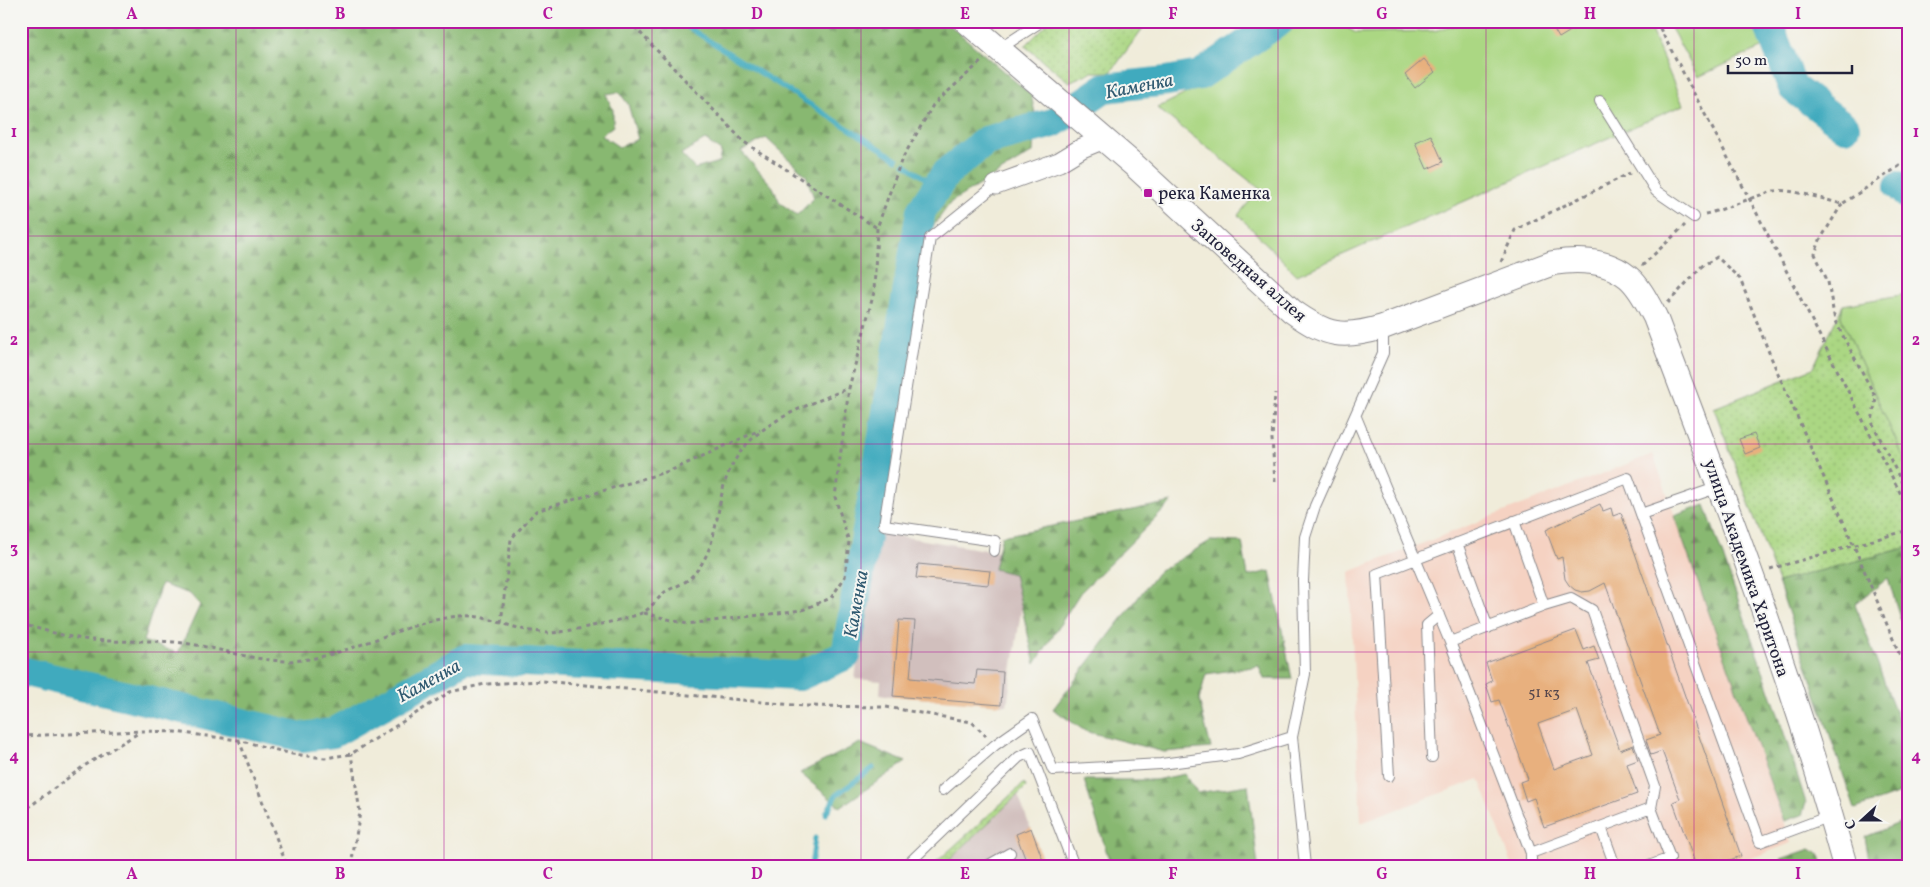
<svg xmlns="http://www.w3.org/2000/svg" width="1930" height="887" viewBox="0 0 1930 887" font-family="Vollkorn,serif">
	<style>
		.built { fill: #f5d2c2 }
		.industrial { fill: #d1bfbd }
		.grass { fill: url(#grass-dots); stroke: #667c5f }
		.forest { fill: url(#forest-firs); stroke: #556d56; fill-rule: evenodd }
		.garden { fill: #abd783; stroke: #667c5f }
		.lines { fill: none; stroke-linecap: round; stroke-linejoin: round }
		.stream { stroke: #3faabe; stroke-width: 5 }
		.river { stroke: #3faabe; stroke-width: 30 }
		.building { fill: #e8b07e; fill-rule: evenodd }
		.service-casing { stroke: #89878a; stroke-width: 12 }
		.minor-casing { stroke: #89878a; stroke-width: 21 }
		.tertiary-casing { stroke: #89878a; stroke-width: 26 }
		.path { stroke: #89878a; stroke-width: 3; stroke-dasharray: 4 4; stroke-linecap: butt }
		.service { stroke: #fff; stroke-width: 10 }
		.minor { stroke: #fff; stroke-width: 19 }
		.tertiary { stroke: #fff; stroke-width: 24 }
		.grid { fill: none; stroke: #b5179e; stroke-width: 1; stroke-opacity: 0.55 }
		.poi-dot { fill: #b5179e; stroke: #f6f6f2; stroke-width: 2 }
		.labels { text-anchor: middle; stroke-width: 4; stroke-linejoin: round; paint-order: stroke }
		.number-label { font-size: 15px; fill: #54464c }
		.poi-label { font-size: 18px; fill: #22223b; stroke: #f6f6f2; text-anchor: start }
		.street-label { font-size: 18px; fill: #22223b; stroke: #f6f6f2 }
		.water-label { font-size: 19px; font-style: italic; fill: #2e586f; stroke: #f6f6f2 }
		.neatline { fill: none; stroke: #b5179e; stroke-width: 2 }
		.grid-label { font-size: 16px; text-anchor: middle; font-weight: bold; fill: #b5179e }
	</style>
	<defs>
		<pattern id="grass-dots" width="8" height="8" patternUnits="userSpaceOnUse" patternTransform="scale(1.25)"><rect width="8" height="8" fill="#abd783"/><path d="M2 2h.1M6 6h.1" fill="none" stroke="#93b872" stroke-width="1.8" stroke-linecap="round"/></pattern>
		<pattern id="forest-firs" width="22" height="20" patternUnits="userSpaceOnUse" patternTransform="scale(1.25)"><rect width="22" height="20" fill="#88b871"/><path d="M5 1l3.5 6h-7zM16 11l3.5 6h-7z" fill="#6f955e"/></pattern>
	</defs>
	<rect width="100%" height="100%" fill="#f6f6f2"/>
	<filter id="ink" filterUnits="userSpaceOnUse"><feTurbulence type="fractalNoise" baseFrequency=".02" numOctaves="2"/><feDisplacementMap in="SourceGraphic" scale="10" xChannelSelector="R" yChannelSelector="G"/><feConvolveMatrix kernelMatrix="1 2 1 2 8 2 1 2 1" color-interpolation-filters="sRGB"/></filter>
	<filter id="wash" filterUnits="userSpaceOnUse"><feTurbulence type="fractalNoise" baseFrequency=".0096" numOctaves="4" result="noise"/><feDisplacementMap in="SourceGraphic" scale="20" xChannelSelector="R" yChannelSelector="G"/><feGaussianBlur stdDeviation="1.12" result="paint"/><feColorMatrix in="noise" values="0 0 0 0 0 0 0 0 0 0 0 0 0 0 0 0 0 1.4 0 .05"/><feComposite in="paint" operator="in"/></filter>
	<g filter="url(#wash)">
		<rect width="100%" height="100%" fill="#f0ecda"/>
		<path class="built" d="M1653,454L1791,843L1731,866H1513L1479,779L1361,823L1349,572Z"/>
		<path class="industrial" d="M874,532L1029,557L1007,705L880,695L881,681L855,679Z
			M1018,795L1045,866H943Z"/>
		<path class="grass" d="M1050,21H1148L1111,72H1091L1069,82L1025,46Z
			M1843,305L1841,317L1909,470V547L1778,582L1714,408L1813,368Z
			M1024,783L1026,787L943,866H932Z"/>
		<path class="forest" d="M21,21H945L1031,95L1035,113L1033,152L951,202L926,236L849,651L799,665L463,648L313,731L21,661ZM619,92L628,104L638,139L619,147L601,135L613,126V110L606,94ZM766,138L806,175L814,198L797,215L780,203L773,187L741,151ZM705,140L721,151L719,162L695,169L681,154ZM161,584L190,594L200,605L178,653L143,641Z
			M1172,502L1080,593L1035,664L1014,574L994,569L1002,536Z
			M1705,505L1778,714L1806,803L1802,815L1784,821L1674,516Z
			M1210,541L1242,542L1248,576L1270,571L1292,679H1264L1259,666L1206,674L1199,700L1211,748L1164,752L1085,731L1053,709L1157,573Z
			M1909,547V647L1888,578L1855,604L1909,748V790L1855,809L1778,582Z
			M860,743L906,762L840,807L800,773Z
			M1185,774L1197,793L1248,785L1258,866H1111L1084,780H1155Z
			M1909,819V866H1870L1865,837Z
			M1810,849L1820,855L1823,866H1784L1781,859Z"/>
		<path class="garden" d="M1303,21H1335L1356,33L1433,31L1477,21H1647L1683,105L1297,275L1238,215L1260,189L1157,108L1201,86L1281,32Z
			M1667,21H1759L1763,47L1698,77Z
			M1906,294L1909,301V470L1841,317L1843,305Z"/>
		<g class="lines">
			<path class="stream" d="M678,21L897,159
				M905,164L937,187
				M826,814L836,795L873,768
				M811,866L815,838"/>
			<path class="river" d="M1767,21L1793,88L1845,127
				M1899,186L1909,196
				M21,671L302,737L333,733L465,659L799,676L846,655L921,211L946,173L986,141L1053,123L1104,88L1167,81L1200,75L1280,21"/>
		</g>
		<g id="blocks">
			<path class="building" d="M1549,21H1587L1559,38Z
				M1424,59L1435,72L1415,88L1405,75Z
				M1431,135L1443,162L1427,169L1415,142Z
				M1754,434L1760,448L1745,454L1739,439Z
				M1600,504L1603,511L1611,508L1613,516L1621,513L1741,856L1713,866H1696L1673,802L1680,799L1662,751L1651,755L1646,740L1660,735L1605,583L1590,591L1582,592L1575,590L1569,585L1565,579L1562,557L1557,559L1546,530Z
				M918,564L990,571L988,585L916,578Z
				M899,620L915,621L910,678L975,684L977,670L1003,672L1001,705L893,696Z
				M1576,630L1584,650L1594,646L1599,660L1588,663L1620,750L1633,745L1638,760L1627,764L1637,794L1544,827L1534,798L1526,801L1520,782L1528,779L1499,700L1492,702L1486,684L1492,681L1486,663ZM1577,710L1593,755L1554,769L1538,724Z
				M1031,828L1045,866H1028L1016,834Z"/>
		</g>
	</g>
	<g filter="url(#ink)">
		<use href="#blocks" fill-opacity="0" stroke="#89878a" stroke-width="1"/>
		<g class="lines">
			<g class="service-casing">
				<path id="service" d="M999,49L1042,21
					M1600,101L1656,191L1694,217
					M1356,417L1450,642L1531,853L1651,808L1655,786L1592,610L1571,598L1544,606L1450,642
					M1641,514L1719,487
					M1514,521L1544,606
					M1457,543L1488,628
					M994,551L995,541L884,525L930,238L996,185
					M1432,757L1427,625L1439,615
					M1389,776L1377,574L1628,478L1760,842L1830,816
					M943,790L995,745L1032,719L1053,770L1161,764L1238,754L1292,737
					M1601,827L1615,866
					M1531,853V866
					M906,866L1019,757L1030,752L1074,866
					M987,866L1010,853
					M1305,866L1292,737L1305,674L1303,581L1305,537L1315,506L1383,353V327
					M1649,866L1670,858L1651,808"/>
			</g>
			<g class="minor-casing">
				<path id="minor" d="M996,185L1059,162L1082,148L1104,139"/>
			</g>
			<g class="tertiary-casing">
				<path id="tertiary" d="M966,21L1134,165L1292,311C1327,336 1342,339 1383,327L1553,263C1579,259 1607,260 1628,277C1640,287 1648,304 1655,317C1724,498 1793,679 1845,866"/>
			</g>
			<path class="path" d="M629,21L744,142L877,228
				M1656,21L1750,200L1909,510
				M1842,204L1820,240L1815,254L1828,282L1835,321L1876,398L1872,422L1909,497
				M1705,214C1728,209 1750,197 1774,191C1790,188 1826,200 1842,204L1901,165L1909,163
				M1501,262L1515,230L1630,173
				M1642,266L1685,225
				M1668,303L1702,266L1717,257L1740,279L1770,355L1854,546L1909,677
				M1275,482L1272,439L1275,393
				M1770,569L1909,530
				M644,613L687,624L802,610L831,598L845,577L849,542L835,497L849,388
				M501,623L511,539L536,511L672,470L760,430
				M21,624C44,630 68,638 92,640C123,643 153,639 183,643C223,648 262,665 302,660C357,653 406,621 460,616C485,614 507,627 531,631C537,631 544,633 550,633C563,633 634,618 644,612C652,607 658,598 665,592C673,587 684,584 690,578C713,556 715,527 721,498C734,428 792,412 849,388L874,292L877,228L901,161L933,105L984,59
				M21,736L142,731L175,732L238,740L292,754L325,758L351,754L450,692L485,684L543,681L804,706L886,707L972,722L986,736
				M239,740L287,866
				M21,813L84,766L140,732
				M21,856L31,866
				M351,866L360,812L351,754"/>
			<use href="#service" class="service"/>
			<use href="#minor" class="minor"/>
			<use href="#tertiary" class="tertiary"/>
		</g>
	</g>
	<path class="grid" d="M236,21V866M444,21V866M652,21V866M861,21V866M1069,21V866M1278,21V866M1486,21V866M1694,21V866M21,236H1909M21,444H1909M21,652H1909"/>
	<rect class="poi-dot" x="1143" y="188" width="10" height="10" rx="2.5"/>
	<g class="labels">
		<g class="number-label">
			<text x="1544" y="697">51 к3</text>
		</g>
		<g class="poi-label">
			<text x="1158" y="199">река Каменка</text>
		</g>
		<g class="street-label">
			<text transform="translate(1249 270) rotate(41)" y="6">Заповедная аллея</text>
			<text transform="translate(1747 568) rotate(71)" y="6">улица Академика Харитона</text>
		</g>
		<g class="water-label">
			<text transform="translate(1139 85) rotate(-11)" y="7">Каменка</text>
			<text transform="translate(855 604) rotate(-80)" y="7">Каменка</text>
			<text transform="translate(428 680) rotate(-29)" y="7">Каменка</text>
		</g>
	</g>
	<rect width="1930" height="887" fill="none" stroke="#f6f6f2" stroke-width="55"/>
	<g transform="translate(1862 820) rotate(249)" stroke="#f6f6f2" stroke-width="4" paint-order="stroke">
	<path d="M0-4L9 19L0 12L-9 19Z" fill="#22223b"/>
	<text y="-8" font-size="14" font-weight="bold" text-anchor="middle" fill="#22223b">С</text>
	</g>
	<path d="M1728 65v8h124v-8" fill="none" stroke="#22223b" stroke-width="2.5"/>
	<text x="1735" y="65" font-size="15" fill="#22223b" stroke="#f6f6f2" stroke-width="4" paint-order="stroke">50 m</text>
	<rect x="28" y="28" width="1874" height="832" class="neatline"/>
	<g class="grid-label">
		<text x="132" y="19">A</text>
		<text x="340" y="19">B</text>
		<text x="548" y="19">C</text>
		<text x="757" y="19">D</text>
		<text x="965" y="19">E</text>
		<text x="1173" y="19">F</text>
		<text x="1382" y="19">G</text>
		<text x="1590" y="19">H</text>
		<text x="1798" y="19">I</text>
		<text x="14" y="137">1</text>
		<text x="1916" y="137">1</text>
		<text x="14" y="345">2</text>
		<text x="1916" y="345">2</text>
		<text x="14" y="553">3</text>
		<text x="1916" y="553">3</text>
		<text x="14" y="761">4</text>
		<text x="1916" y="761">4</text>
		<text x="132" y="879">A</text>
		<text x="340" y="879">B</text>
		<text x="548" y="879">C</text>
		<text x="757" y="879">D</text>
		<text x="965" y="879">E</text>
		<text x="1173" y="879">F</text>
		<text x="1382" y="879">G</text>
		<text x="1590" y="879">H</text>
		<text x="1798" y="879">I</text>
	</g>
</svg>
